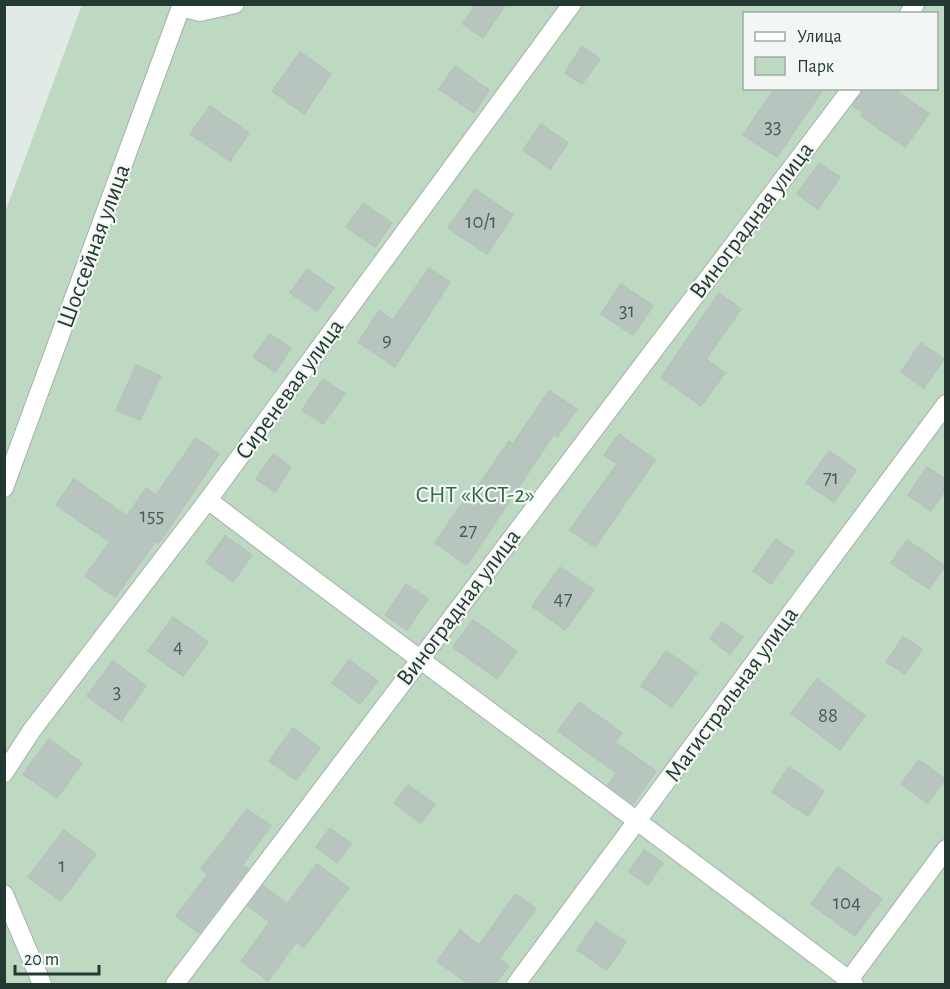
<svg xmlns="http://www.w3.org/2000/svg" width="950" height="989" viewBox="0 0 950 989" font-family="'Alegreya Sans',sans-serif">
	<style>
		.green { fill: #bdd9c2; fill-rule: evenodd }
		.building { fill: #b8c5bf; stroke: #b5c3bc; stroke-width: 1.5 }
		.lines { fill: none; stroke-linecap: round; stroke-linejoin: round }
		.minor-casing { stroke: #a5b1ac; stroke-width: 20 }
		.tertiary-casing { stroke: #a5b1ac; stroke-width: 20 }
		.minor { stroke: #fff; stroke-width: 18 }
		.tertiary { stroke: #fff; stroke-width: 18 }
		.labels { text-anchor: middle; stroke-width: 4.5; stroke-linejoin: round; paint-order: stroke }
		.number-label { font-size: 21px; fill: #495c55 }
		.street-label { font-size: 24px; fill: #243932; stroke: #f2f7f4 }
		.park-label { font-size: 24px; fill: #336b44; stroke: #f2f7f4 }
	</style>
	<rect width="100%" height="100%" fill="#e2eae6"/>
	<path class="green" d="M82,5H945V984H5L4,215ZM744,14H936V88H744Z"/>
	<path class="building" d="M476,4H506L483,38L463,24Z
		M582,46L600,59L582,84L565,73Z
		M300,52L331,74L304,114L272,91Z
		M455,66L489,90L474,113L439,89Z
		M775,88H824L777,157L743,135Z
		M863,88H893L929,114L905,147L861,116L864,113L853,106Z
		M210,106L249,133L230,161L190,134Z
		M541,124L568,143L550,169L523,150Z
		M819,163L840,177L818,209L797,194Z
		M475,189L513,215L487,254L448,228Z
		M363,203L392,223L375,247L346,227Z
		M429,268L450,282L395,367L358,342L379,311L393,320Z
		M307,269L334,288L317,311L290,293Z
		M621,284L653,306L633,335L601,314Z
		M719,293L741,309L706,359L725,373L701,406L661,377Z
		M270,334L291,348L275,372L253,357Z
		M921,343L944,359L924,388L901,372Z
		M136,365L161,376L140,420L116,410Z
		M323,379L345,394L323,424L302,410Z
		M549,391L577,409L557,437L554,434L467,565L435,543L468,495L471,497L509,441L513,444Z
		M619,434L655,460L595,547L570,530L617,464L604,455Z
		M196,438L219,454L159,543L156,541L115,597L85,576L110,542L56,505L74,479L127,516L146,488L156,495Z
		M829,451L856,470L834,502L806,483Z
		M273,454L291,467L275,492L256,479Z
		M927,467L945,479V490L931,511L908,495Z
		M225,536L252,555L233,582L206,562Z
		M776,539L794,552L771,584L753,571Z
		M907,540L945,566L929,589L891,563Z
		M560,567L594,590L565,630L532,606Z
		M406,584L428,599L407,630L385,615Z
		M173,617L208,642L183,676L148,651Z
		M473,620L517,651L497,679L453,647Z
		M722,622L743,637L730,654L710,639Z
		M903,637L922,649L905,674L886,662Z
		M666,651L697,672L672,707L641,686Z
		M349,660L378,681L360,704L332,683Z
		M113,661L146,686L121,721L87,696Z
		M817,679L865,716L840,750L791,713Z
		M579,702L622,733L615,742L656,771L633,804L608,785L617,773L558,731Z
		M293,728L320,748L296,780L269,761Z
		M49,739L82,763L57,798L23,774Z
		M919,760L945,779L928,803L901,784Z
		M789,767L824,791L808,816L772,792Z
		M408,785L435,805L421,823L394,803Z
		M247,809L271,826L242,865L248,869L199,933L176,916L208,874L201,869Z
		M330,828L351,844L337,863L316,847Z
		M64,830L96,854L61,901L28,877Z
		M644,850L663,863L648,885L629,872Z
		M317,864L349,888L304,947L296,942L268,981L241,961L270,922L248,906L263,886L287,904Z
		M838,867L882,899L855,936L811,904Z
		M516,894L536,909L499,959L509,966L495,984H469L437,961L460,930L479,945Z
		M596,922L626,942L607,970L577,950Z"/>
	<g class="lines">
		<g class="minor-casing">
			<path id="minor" d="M181,7L200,12L235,4
				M909,14L915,4
				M208,500C422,663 640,821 854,984
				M4,773L32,730L208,500L572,4
				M4,894L42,984
				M175,984L852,88
				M516,984L946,404
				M846,984L946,849"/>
		</g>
		<g class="tertiary-casing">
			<path id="tertiary" d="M4,488L182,4"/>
		</g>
		<use href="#minor" class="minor"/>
		<use href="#tertiary" class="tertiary"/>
	</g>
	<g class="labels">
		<g class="number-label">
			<text x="773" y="133">33</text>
			<text x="481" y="228">10/1</text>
			<text x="627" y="317">31</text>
			<text x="387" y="346">9</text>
			<text x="831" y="484">71</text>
			<text x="152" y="522">155</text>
			<text x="468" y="537">27</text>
			<text x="563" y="605">47</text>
			<text x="178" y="653">4</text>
			<text x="117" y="698">3</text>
			<text x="828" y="722">88</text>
			<text x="62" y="872">1</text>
			<text x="847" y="909">104</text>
		</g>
		<g class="street-label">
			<text transform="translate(751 220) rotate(-53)" y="8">Виноградная улица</text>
			<text transform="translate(93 246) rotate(-70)" y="8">Шоссейная улица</text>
			<text transform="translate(289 389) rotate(-54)" y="8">Сиреневая улица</text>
			<text transform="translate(458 607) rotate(-53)" y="8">Виноградная улица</text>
			<text transform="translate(731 694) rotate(-54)" y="8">Магистральная улица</text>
		</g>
		<g class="park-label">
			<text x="475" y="502">СНТ «КСТ-2»</text>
		</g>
	</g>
	<rect width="950" height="989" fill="none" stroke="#243932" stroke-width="12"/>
	<rect x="743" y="12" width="195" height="78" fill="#f2f7f4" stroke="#a0aba6" stroke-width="1.5"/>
	<rect x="755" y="32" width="30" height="9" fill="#ffffff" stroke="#a0aba6" stroke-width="1.5"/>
	<text x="797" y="42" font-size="18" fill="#243932">Улица</text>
	<rect x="755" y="57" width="30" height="18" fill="#bdd9c2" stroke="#a0aba6" stroke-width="1.5"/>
	<text x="797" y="72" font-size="18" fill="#243932">Парк</text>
	<path d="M15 965v9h84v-9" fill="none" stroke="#243932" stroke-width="3"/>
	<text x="24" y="965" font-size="18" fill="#243932" stroke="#f2f7f4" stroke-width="4.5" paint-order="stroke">20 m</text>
</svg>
